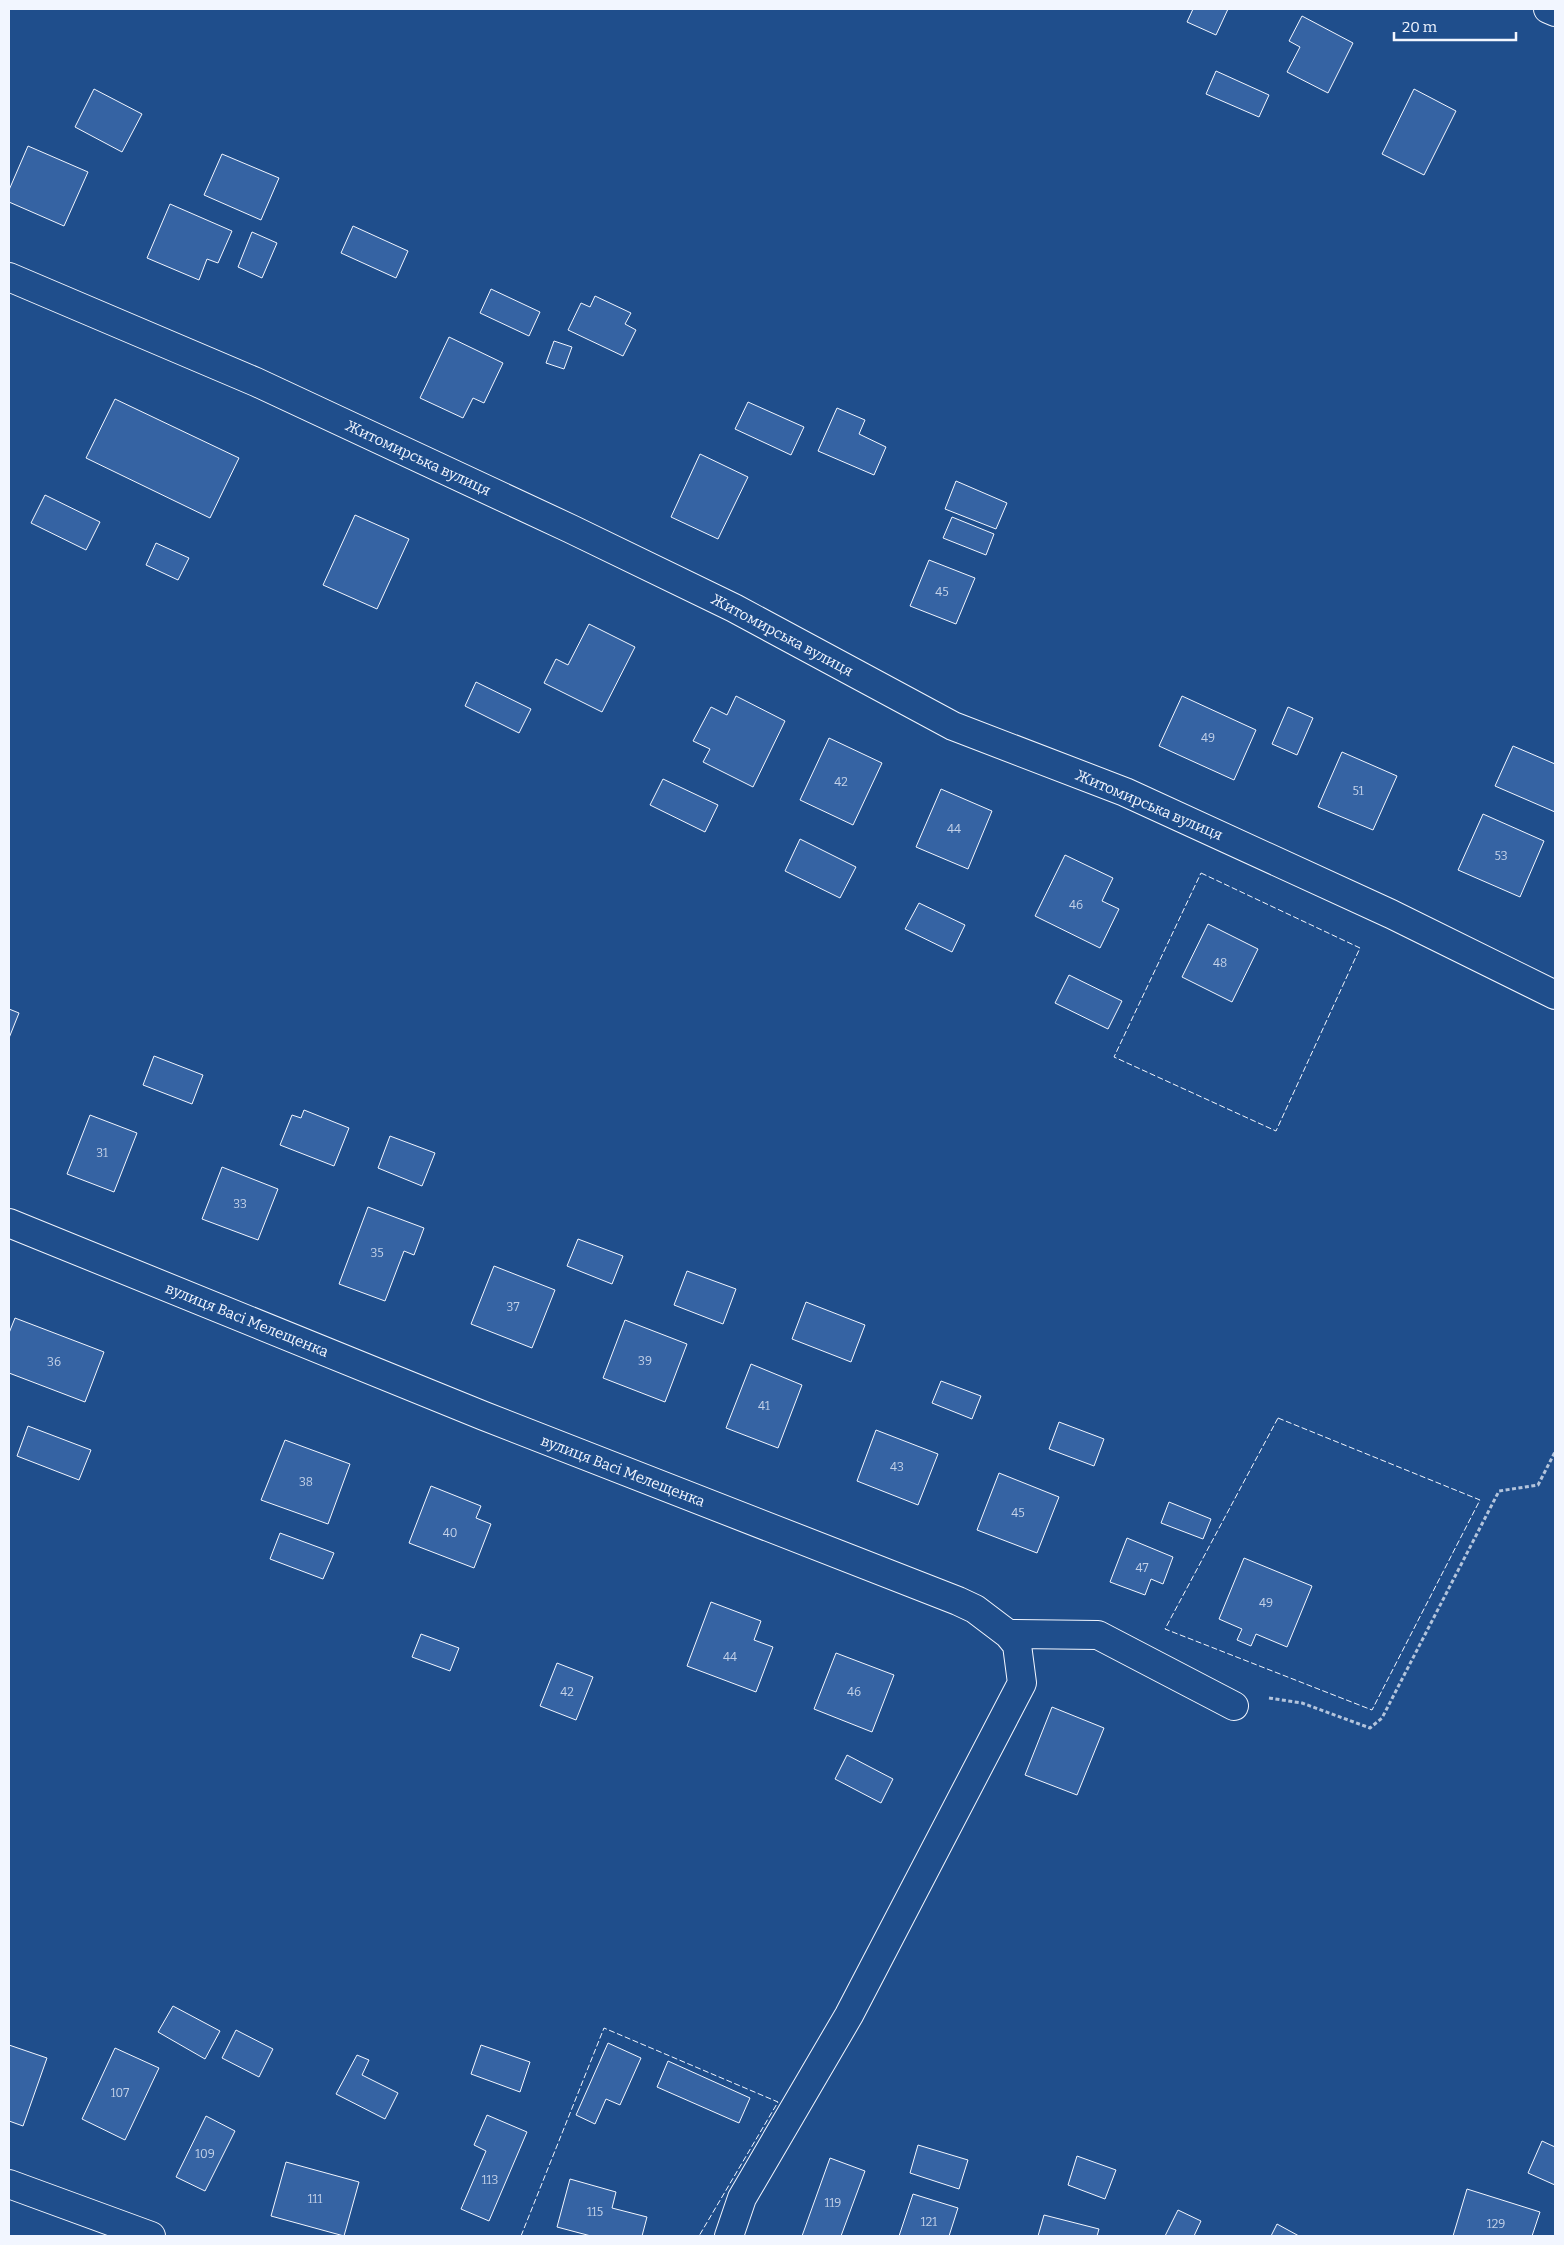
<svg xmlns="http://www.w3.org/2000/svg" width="1564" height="2245" viewBox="0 0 1564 2245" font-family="Bitter,serif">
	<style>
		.building { fill: #3563a3; stroke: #f2f6ff }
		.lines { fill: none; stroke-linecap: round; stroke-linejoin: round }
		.minor-casing { stroke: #f2f6ff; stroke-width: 30 }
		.path { stroke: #b3c4dc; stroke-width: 3; stroke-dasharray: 4 2.5; stroke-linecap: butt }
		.minor { stroke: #1f4e8c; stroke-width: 28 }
		.fence { stroke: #f2f6ff; stroke-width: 1; stroke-dasharray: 6 2.5; stroke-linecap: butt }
		.labels { text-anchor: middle; stroke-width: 4; stroke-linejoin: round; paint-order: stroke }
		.number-label { font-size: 12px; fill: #c3d1e8 }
		.street-label { font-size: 15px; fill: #f2f6ff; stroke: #1f4e8c }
	</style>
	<rect width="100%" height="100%" fill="#1f4e8c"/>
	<path class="building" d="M1193,9H1228L1216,35L1187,22Z
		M1302,16L1353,43L1328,93L1287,72L1300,47L1289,41Z
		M1216,71L1269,95L1259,117L1206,94Z
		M94,89L142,114L122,152L75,127Z
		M1414,89L1456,111L1424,175L1382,154Z
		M28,146L88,172L64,226L9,202V190Z
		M222,154L279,178L261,220L204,195Z
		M170,204L232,231L218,263L207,259L199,280L147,258Z
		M353,226L408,251L396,278L341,253Z
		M252,232L277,243L262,278L238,267Z
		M491,289L540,312L529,336L480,313Z
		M595,296L631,313L625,324L636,330L623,356L568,330L581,303L590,307Z
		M449,337L503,363L484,403L473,398L463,418L420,398Z
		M554,341L572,347L564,369L546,363Z
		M115,399L239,458L210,518L86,458Z
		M748,402L804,427L791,455L735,429Z
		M837,408L865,420L859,434L886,447L874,475L818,451Z
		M700,454L748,477L718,539L671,517Z
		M956,481L1007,503L996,529L945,509Z
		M45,495L100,522L86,550L31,523Z
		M355,515L409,539L377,609L323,585Z
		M952,517L994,534L986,555L943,538Z
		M156,543L189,558L178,580L146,565Z
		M929,560L975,578L956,624L910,606Z
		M589,624L635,647L602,712L544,683L556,659L568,665Z
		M476,682L531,709L519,733L465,706Z
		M736,696L785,721L753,787L703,762L710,749L693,741L711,707L727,715Z
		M1182,696L1256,730L1234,780L1159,746Z
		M1288,707L1313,718L1297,755L1272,744Z
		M829,738L882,763L853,825L800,800Z
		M1513,746L1555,764V812L1495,786Z
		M1342,752L1397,776L1373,830L1318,807Z
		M663,779L718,805L705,832L650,805Z
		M941,789L992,811L968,869L916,847Z
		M1483,814L1544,841L1520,897L1458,870Z
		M800,839L856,867L840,898L785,871Z
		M1065,855L1113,878L1102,901L1119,909L1100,948L1035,916Z
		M919,903L965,925L952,952L905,929Z
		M1208,924L1258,949L1232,1002L1182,977Z
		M1069,975L1122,1001L1108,1029L1055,1003Z
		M9,1009L19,1013L9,1038Z
		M154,1056L203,1075L192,1104L143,1085Z
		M304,1110L349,1128L334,1166L280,1145L292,1115L301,1118Z
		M90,1115L137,1133L114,1192L67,1174Z
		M390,1136L435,1153L422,1186L378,1168Z
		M222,1167L278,1189L258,1240L202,1219Z
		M368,1207L424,1228L414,1255L404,1251L385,1301L339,1284Z
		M578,1239L623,1256L612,1284L567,1266Z
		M494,1266L555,1290L532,1348L471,1324Z
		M687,1271L736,1289L723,1324L674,1305Z
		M806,1302L865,1325L851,1362L792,1339Z
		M15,1318L104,1352L85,1402L9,1373V1333Z
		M625,1320L687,1344L665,1402L603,1378Z
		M751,1364L802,1385L778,1448L726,1428Z
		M941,1381L981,1396L972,1419L932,1403Z
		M1059,1422L1104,1439L1094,1466L1049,1449Z
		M28,1426L91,1450L79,1480L17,1456Z
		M876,1430L938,1454L918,1505L857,1481Z
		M285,1440L350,1464L328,1524L261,1500Z
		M999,1473L1059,1497L1037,1553L977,1530Z
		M431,1486L481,1506L476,1518L491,1524L474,1568L409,1543Z
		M1169,1502L1211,1519L1203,1539L1161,1523Z
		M280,1533L334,1553L323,1579L270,1559Z
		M1127,1538L1173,1557L1163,1584L1151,1579L1145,1595L1110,1582Z
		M1244,1558L1312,1586L1287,1647L1256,1634L1251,1646L1237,1640L1242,1629L1219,1619Z
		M711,1602L761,1621L754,1640L773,1647L756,1692L687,1666Z
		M421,1634L459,1648L450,1671L412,1657Z
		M836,1653L894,1675L872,1732L814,1709Z
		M557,1663L593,1677L576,1720L540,1706Z
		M1052,1707L1104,1728L1077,1795L1025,1775Z
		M847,1755L893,1779L881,1803L835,1779Z
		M173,2006L220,2031L205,2059L158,2032Z
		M236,2030L273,2049L259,2077L222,2058Z
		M608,2043L641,2058L620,2105L606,2099L595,2124L576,2115Z
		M9,2045L47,2058L23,2126L9,2121Z
		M481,2045L530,2062L520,2092L471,2074Z
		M115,2048L159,2068L125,2140L82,2119Z
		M357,2055L369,2060L362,2075L398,2093L385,2119L336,2094Z
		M668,2061L750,2098L739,2123L657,2087Z
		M487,2115L527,2132L489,2221L461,2209L486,2151L474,2145Z
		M206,2116L235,2131L205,2191L176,2177Z
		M1542,2141L1555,2147V2185L1528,2173Z
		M918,2145L968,2160L959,2189L910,2173Z
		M1077,2156L1116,2170L1105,2199L1068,2185Z
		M830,2158L865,2171L841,2236H802Z
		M286,2162L359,2182L344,2236L271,2216Z
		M570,2179L616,2192L612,2208L647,2217L642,2236H591L557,2227Z
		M1467,2189L1540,2212L1532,2236H1453Z
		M913,2194L958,2208L949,2236H899Z
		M1178,2210L1201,2221L1194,2236H1165Z
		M1044,2215L1099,2229L1097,2236H1038Z
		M1277,2224L1299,2236H1271Z"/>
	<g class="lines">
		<g class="minor-casing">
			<path id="minor" d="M1548,9L1555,12
				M9,277L256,382L571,529L734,608L953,726L1125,792L1391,914L1555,995
				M9,1223L484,1416L958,1601L975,1609L1008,1634L1098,1635L1234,1706
				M9,2184L151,2236
				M729,2236L742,2198L849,2015L1022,1683L1017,1645L1008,1634"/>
		</g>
		<path class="path" d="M1269,1698L1302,1703L1370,1728L1382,1718L1499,1491L1538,1485L1555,1452"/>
		<use href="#minor" class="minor"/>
		<path class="fence" d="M1201,873L1360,948L1276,1131L1114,1057Z
			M1278,1418L1480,1500L1372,1710L1165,1629Z
			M521,2236L604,2028L778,2102L699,2236"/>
	</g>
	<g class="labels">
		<g class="number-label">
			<text x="942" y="596">45</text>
			<text x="1208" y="742">49</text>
			<text x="841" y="786">42</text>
			<text x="1358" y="795">51</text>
			<text x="954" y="833">44</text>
			<text x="1501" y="860">53</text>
			<text x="1076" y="909">46</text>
			<text x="1220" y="967">48</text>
			<text x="102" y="1157">31</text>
			<text x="240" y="1208">33</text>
			<text x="377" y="1257">35</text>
			<text x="513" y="1311">37</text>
			<text x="645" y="1365">39</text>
			<text x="54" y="1366">36</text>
			<text x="764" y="1410">41</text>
			<text x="897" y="1471">43</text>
			<text x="306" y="1486">38</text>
			<text x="1018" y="1517">45</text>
			<text x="450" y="1537">40</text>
			<text x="1142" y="1572">47</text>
			<text x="1266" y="1607">49</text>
			<text x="730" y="1661">44</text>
			<text x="567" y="1696">42</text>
			<text x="854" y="1696">46</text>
			<text x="120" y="2097">107</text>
			<text x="205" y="2158">109</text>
			<text x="490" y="2184">113</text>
			<text x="315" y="2203">111</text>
			<text x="833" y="2207">119</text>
			<text x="595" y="2216">115</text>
			<text x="929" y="2226">121</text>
			<text x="1496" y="2228">129</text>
		</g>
		<g class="street-label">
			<text transform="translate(418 458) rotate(25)" y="5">Житомирська вулиця</text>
			<text transform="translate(782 635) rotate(28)" y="5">Житомирська вулиця</text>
			<text transform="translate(1149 805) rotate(23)" y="5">Житомирська вулиця</text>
			<text transform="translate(247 1320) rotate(22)" y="5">вулиця Васі Мелещенка</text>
			<text transform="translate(623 1471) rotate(21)" y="5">вулиця Васі Мелещенка</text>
		</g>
	</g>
	<rect width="1564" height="2245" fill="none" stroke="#f2f6ff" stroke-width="20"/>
	<path d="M1394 32v8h122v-8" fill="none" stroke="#f2f6ff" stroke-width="2.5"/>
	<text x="1402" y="32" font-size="15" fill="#f2f6ff" stroke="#1f4e8c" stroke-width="4" paint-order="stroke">20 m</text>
</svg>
